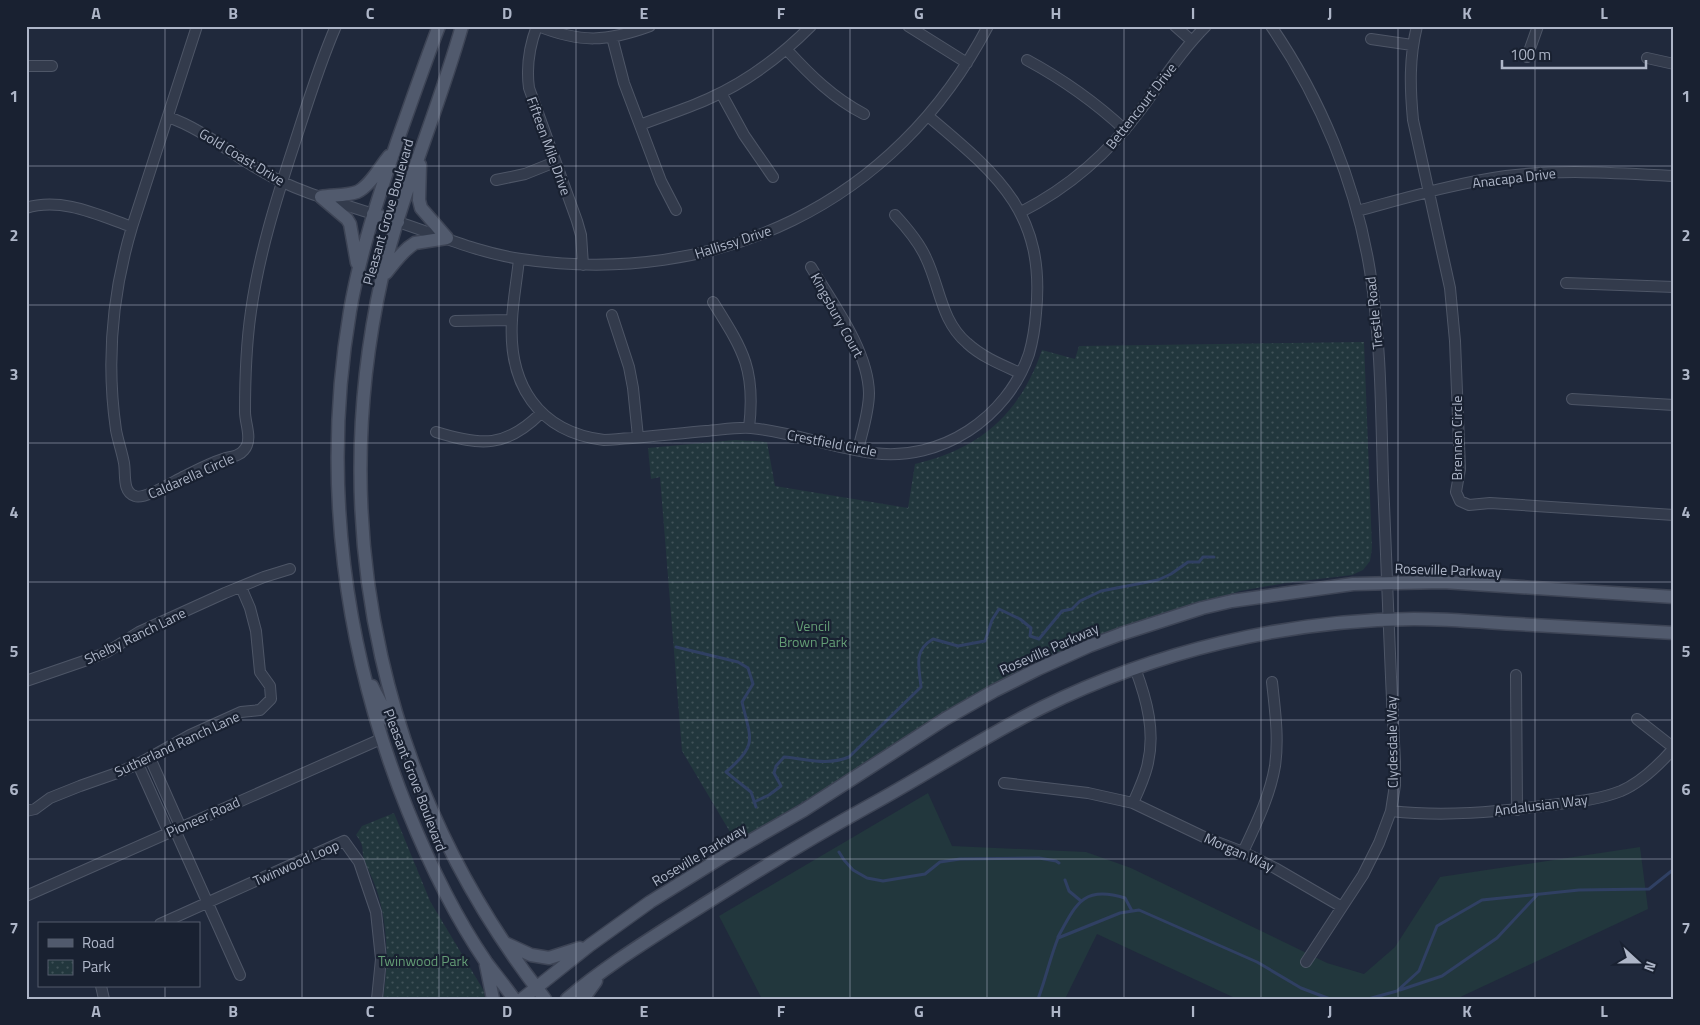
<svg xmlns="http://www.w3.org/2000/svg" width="1700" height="1025" viewBox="0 0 1700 1025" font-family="'Titillium Web',sans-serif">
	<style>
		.grass { fill: #22373d }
		.park { fill: url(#park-dots) }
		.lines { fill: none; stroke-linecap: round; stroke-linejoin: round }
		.stream { stroke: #304063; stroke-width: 3 }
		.minor-casing { stroke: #4e5667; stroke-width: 12 }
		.major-casing { stroke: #3d4455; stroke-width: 15 }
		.minor { stroke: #333b4c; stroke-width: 10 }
		.major { stroke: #515a6d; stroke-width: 12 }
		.grid { fill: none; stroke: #aeb6c8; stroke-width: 1; stroke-opacity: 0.55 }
		.labels { text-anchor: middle; stroke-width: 4.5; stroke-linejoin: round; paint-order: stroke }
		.street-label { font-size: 14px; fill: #aeb6c8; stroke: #192131 }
		.park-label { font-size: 14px; fill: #639c75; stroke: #192131 }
		.neatline { fill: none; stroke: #aeb6c8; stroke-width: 2 }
		.grid-label { font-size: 16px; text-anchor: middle; font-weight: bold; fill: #aeb6c8 }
	</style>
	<defs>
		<pattern id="park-dots" width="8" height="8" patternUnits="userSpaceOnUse" patternTransform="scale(1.25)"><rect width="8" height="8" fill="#22373d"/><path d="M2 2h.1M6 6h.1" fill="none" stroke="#405258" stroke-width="1.8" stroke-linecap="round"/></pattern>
	</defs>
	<rect width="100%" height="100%" fill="#20293c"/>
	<path class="grass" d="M928,793L952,846L1086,852L1131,868L1327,963L1364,974L1395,947L1440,877L1640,847L1648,909L1456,999H1237L1097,934L1065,999H762L719,916Z"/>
	<path class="park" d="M1364,342L1372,548L1370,561L1363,570L1352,575L1285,583L1240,591L1100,639L959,708L736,842L682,751L660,477L651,479L648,448L735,440L767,442L775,486L908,508L915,464C980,449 1020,414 1042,350L1075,359L1079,346Z
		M394,813L430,901L484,991L485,999H383C389,961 388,924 376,888C373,878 367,869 364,859C361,846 365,847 356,835L362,826Z"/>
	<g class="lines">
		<path class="stream" d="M676,647L738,662L748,668L753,684L742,702C751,740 758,745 726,772L751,792L756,807
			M754,802L769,795L781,786L774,773L776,766L784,757C808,759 826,766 849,757L921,687C919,666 913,651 933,639L958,646L985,641L992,620L999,609L1020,619L1031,628L1030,636L1039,639L1062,611L1072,609L1080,601L1101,591L1158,580L1171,574L1188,562H1199L1203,557H1214
			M839,852L844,860L853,870L867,878L883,881L925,874L940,862L960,859L1039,858L1056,861L1059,863
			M1065,880L1069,891L1081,901
			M1058,937C1076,904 1083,885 1125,898L1132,911
			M1400,990L1442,976L1497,938L1538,894
			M1038,999C1046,978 1050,958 1058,938L1120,913L1139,910L1257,962L1301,988L1330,999
			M1368,999L1397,991L1419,971L1437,926L1482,900L1579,890L1649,889L1674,869"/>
		<g class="minor-casing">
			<path id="minor" d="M197,26L132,227C112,294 106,361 116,430C118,441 122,452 124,463C126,474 122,492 135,496C145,500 174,481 185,476C197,470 210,463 223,459C228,457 235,457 239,454C242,453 246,448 247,445C251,436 245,422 245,412C245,378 246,345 251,311C259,254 276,200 294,145C307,105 319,65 336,26
				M537,26C529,47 526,66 529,88L577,221L581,235L583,265
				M538,26C581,43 606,42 650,26
				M908,26L967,63
				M1175,26L1192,41
				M1271,26C1321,99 1356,184 1370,271C1381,340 1381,411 1383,480C1387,574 1390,668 1395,761V785L1391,811L1379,843L1363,875L1306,962
				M1417,26C1409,58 1410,88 1413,120L1450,288L1455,341L1460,469L1456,492L1460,501L1469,505L1490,503L1674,515
				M612,37L624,83L661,181L676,210
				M1371,39L1412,45
				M787,50C810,75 833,98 864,114
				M1527,57L1538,26
				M1647,58L1674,64
				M1027,60C1064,80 1095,102 1125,130
				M26,66H52
				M721,93L744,135L773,177
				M168,117C203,129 232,155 265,173C298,192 337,202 373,214
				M640,125C663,116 686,109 708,99C747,82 781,56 811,26
				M496,180L525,174L555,162
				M26,208C62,197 98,215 132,227
				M1357,211C1406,198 1456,183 1506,176C1562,169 1618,173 1674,176
				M1021,212C1070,187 1109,153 1142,108C1163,80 1181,51 1206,26
				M895,215C907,228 919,242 926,258C940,287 941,321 967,343C982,357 1002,365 1020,373
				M398,222C438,235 479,253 521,259C717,288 895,204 988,26
				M519,259C517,279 513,300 512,320C508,384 538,432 604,440C638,438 672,434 706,431C720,430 736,427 751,428C792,432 832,448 873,453C941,462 1007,418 1029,354C1033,340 1035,327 1036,313C1046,213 998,175 928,116
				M811,267C833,304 868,350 869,393C869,412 862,432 858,450
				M1566,283L1674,287
				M713,302C743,350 756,369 749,428
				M612,315L629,367L633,388L638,437
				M455,321L512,320
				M1572,399L1674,405
				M436,432C481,446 506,448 541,413
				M1516,675L1517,810
				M26,681L87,660L107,652L139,632L225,593L264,577L290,569
				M1637,719L1674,748
				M150,758L181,828
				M138,764L169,833
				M1004,783L1088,793L1133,803L1204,837L1243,852L1275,868L1342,907
				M1133,803C1138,792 1144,779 1147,767C1156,733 1147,700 1135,668
				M26,811L35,809L50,798L80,786L117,773L138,764L190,735L241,712L260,710L271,699L270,686L260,672L256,631L250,608L241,587
				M1391,811C1444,817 1497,812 1550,805C1574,802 1598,800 1621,791C1642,782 1659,765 1674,748
				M175,830L240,975
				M1243,852C1256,824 1270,796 1275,766C1279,738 1275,710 1272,682
				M26,896L381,739
				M160,924L344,841L359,862L376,912L381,959L377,999
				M101,986L104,999"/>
		</g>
		<g class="major-casing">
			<path id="major" d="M439,26C424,65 411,103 397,142C378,198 360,253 350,311C321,481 344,652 408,811C429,863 454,915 486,962C495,974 505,986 514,999
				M462,26C438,111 402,192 382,277C325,534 383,792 545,999
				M420,165L419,200L421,208L447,238
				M321,197C332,195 346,196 357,192C370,186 380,167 389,156
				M321,197L347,219L350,224L357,263
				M373,214L398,222
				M386,273C395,262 403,250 415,243L447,238
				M372,686C375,693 380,700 383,708C387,718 389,724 400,728
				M505,943L531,955L549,958L580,948
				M486,965L493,999
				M522,999L590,945L650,902L724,856L804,810L945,719L994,691L1038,669L1089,646L1121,634L1202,608L1232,601L1353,584L1443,582L1674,597
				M567,999C602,969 642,944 681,919C742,880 804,842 867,807C926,775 981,738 1041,708C1156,651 1285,620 1414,619C1448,619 1483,622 1517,624C1569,627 1621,630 1674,633
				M583,999L596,981"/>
		</g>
		<use href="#minor" class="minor"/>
		<use href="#major" class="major"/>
	</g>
	<path class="grid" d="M165,26V924M302,26V999M439,26V999M576,26V999M713,26V999M850,26V999M987,26V999M1124,26V999M1261,26V999M1398,26V999M1535,26V999M26,166H1674M26,305H1674M26,443H1674M26,582H1674M26,720H1674M26,859H1674M165,986V999"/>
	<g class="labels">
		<g class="street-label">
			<text transform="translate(1141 106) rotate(-52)" y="5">Bettencourt Drive</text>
			<text transform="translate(549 146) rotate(70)" y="5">Fifteen Mile Drive</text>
			<text transform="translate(242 157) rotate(31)" y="5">Gold Coast Drive</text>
			<text transform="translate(1514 178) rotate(-7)" y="5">Anacapa Drive</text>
			<text transform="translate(388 212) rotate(-74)" y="5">Pleasant Grove Boulevard</text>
			<text transform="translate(733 242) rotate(-18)" y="5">Hallissy Drive</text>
			<text transform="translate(1374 313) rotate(-96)" y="5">Trestle Road</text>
			<text transform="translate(837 315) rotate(61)" y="5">Kingsbury Court</text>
			<text transform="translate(1457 438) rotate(-90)" y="5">Brennen Circle</text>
			<text transform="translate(832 443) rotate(11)" y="5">Crestfield Circle</text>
			<text transform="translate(191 476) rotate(-24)" y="5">Caldarella Circle</text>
			<text transform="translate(1448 570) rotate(2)" y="5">Roseville Parkway</text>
			<text transform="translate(135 636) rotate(-26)" y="5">Shelby Ranch Lane</text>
			<text transform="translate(1049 649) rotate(-24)" y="5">Roseville Parkway</text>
			<text transform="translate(1392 742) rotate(-91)" y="5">Clydesdale Way</text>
			<text transform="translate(177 744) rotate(-25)" y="5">Sutherland Ranch Lane</text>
			<text transform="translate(415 780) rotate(69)" y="5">Pleasant Grove Boulevard</text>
			<text transform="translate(1541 805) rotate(-7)" y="5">Andalusian Way</text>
			<text transform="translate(203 817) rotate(-24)" y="5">Pioneer Road</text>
			<text transform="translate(1239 852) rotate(24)" y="5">Morgan Way</text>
			<text transform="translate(699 855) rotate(-31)" y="5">Roseville Parkway</text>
			<text transform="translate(296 863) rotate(-24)" y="5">Twinwood Loop</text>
		</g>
		<g class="park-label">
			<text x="813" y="631">Vencil<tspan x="813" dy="16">Brown Park</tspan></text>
			<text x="423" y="966">Twinwood Park</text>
		</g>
	</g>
	<rect width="1700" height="1025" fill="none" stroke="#192131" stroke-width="55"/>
	<rect x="38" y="922" width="162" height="65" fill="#192131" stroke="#555d6d"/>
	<rect x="48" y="939" width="25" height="8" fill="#515a6d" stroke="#555d6d"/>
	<text x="82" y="948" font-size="15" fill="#aeb6c8">Road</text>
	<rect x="48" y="960" width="25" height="15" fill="url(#park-dots)" stroke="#555d6d"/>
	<text x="82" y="972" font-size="15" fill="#aeb6c8">Park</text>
	<g transform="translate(1638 962) rotate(111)" stroke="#192131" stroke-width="4" paint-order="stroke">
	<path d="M0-4L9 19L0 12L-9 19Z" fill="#aeb6c8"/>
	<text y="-8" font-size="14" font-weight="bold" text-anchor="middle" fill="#aeb6c8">N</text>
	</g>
	<path d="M1502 60v8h144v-8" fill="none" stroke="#aeb6c8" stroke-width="2.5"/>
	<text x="1510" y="60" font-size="15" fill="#aeb6c8" stroke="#192131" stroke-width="4" paint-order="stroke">100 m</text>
	<rect x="28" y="28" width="1644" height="970" class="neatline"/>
	<g class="grid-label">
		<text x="96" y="19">A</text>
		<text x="233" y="19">B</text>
		<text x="370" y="19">C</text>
		<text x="507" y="19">D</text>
		<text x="644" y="19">E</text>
		<text x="781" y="19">F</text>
		<text x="919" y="19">G</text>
		<text x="1056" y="19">H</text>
		<text x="1193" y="19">I</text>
		<text x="1330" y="19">J</text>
		<text x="1467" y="19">K</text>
		<text x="1604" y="19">L</text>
		<text x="14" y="102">1</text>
		<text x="1686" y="102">1</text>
		<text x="14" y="241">2</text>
		<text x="1686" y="241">2</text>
		<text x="14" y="380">3</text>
		<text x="1686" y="380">3</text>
		<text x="14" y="518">4</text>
		<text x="1686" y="518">4</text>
		<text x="14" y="657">5</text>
		<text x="1686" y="657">5</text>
		<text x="14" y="795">6</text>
		<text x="1686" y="795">6</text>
		<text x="14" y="934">7</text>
		<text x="1686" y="934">7</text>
		<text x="96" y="1017">A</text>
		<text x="233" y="1017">B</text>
		<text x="370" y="1017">C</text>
		<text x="507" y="1017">D</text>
		<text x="644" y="1017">E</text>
		<text x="781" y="1017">F</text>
		<text x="919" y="1017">G</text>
		<text x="1056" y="1017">H</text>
		<text x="1193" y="1017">I</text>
		<text x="1330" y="1017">J</text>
		<text x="1467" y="1017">K</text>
		<text x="1604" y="1017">L</text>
	</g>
</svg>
